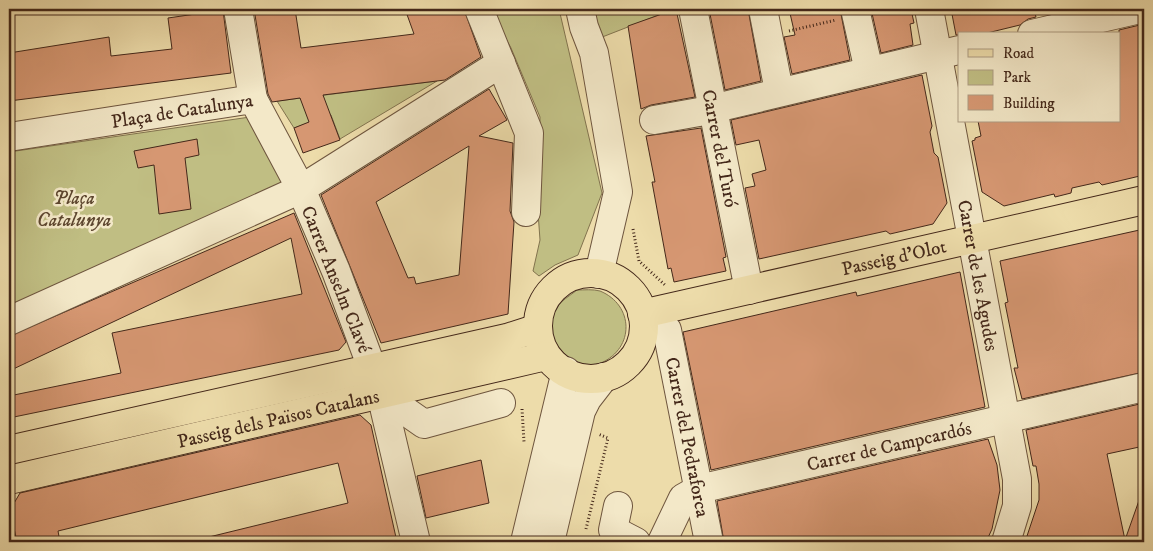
<svg xmlns="http://www.w3.org/2000/svg" width="1153" height="551" viewBox="0 0 1153 551" font-family="'IM FELL DW Pica',serif">
	<style>
		.green { fill: #c0be83; stroke: #82734e }
		.building { fill: #d69772; stroke: #44281a; fill-rule: evenodd }
		.lines { fill: none; stroke-linecap: round; stroke-linejoin: round }
		.minor-casing { stroke: #6e553e; stroke-width: 30 }
		.major-casing { stroke: #44281a; stroke-width: 30 }
		.path { stroke: #44281a; stroke-width: 3; stroke-dasharray: 1 2.5; stroke-linecap: butt }
		.minor { stroke: #f3e8c8; stroke-width: 28 }
		.major { stroke: #eddcaa; stroke-width: 28 }
		.labels { text-anchor: middle; stroke-width: 5; stroke-linejoin: round; paint-order: stroke }
		.street-label { font-size: 19px; fill: #44281a; stroke: #f3e8c8 }
		.park-label { font-size: 19px; font-style: italic; fill: #5d462f; stroke: #f3e8c8 }
	</style>
	<rect width="100%" height="100%" fill="#eddcaa"/>
	<filter id="stains"><feTurbulence type="fractalNoise" baseFrequency=".004" numOctaves="4"/><feColorMatrix values="0 0 0 0 .2 0 0 0 0 .09 0 0 0 0 .02 0 0 0 .5 -.17"/></filter>
	<radialGradient id="worn" r=".72"><stop offset=".6" stop-color="#630" stop-opacity="0"/><stop offset="1" stop-color="#630" stop-opacity=".3"/></radialGradient>
	<path class="green" d="M490,9H559L602,193L578,255L555,265L539,276L533,271L540,240L538,212L540,117L511,48Z
		M586,9H674L592,41Z
		M437,81L340,139L331,115L294,128L277,101Z
		M250,117L286,187L9,306V152Z
		M577,290C584,290 593,289 600,291C634,305 635,348 601,363C576,374 544,342 551,317C555,304 567,298 577,290Z"/>
	<path class="building" d="M254,9H295L301,48L414,34L405,9H464L481,57L445,80L323,95L340,140L303,153L294,128L309,122L300,98L272,102L268,94Z
		M676,9L695,97L651,105L641,109L628,26Z
		M709,9H748L761,81L725,90Z
		M789,9H840L850,60L792,74L784,37L795,35Z
		M871,9H911L914,23L910,24L913,45L881,53Z
		M951,9H1034L1036,17L1028,19L1020,25L983,34L956,35Z
		M223,10L231,73L9,101V53L109,37L111,56L172,49L168,18Z
		M1144,24V175L1102,185L1099,182L1072,188L1071,193L1055,197L1054,194L1004,206L982,192L972,141L975,140V138L981,136L978,121H1119V30Z
		M922,75L932,126L930,132L934,153L938,157L947,203L933,224L890,234L886,231L759,259L745,188L755,186L752,174L766,170L759,140L736,145L731,120Z
		M489,89L507,120L479,136L513,143L510,211L514,222L508,314L381,343L321,195ZM469,146L459,275L416,284L414,277L408,278L376,202Z
		M701,128L726,257L723,258L726,271L674,282L671,268L668,269L652,182H655L646,136Z
		M197,139L199,155L185,158L191,209L159,214L154,165L138,168L134,151Z
		M294,213L346,342L339,350L9,418V396L121,373L112,333L302,294L291,238L9,371V336Z
		M1144,229V372L1022,399L1014,368H1018L1005,303L1008,302L1000,261Z
		M960,272L985,407L711,470L683,332L856,292L857,296Z
		M1144,403V446L1107,454L1125,540L1142,492L1144,493V542H1025L1039,500V484L1036,466H1033L1026,430Z
		M360,415L371,425L397,542H210L209,537L348,503L338,463L58,531L60,542H17L10,510L20,493Z
		M988,439L997,465L1000,490L992,529L986,542H724L717,501Z
		M481,460L489,503L426,518L417,476Z"/>
	<g class="lines">
		<g class="minor-casing">
			<g id="minor">
				<path d="M238,9L253,99"/>
				<path d="M479,9L529,133L526,212"/>
				<path d="M580,9L584,27L594,53L618,192L599,274"/>
				<path id="s1" d="M693,9L749,290"/>
				<path d="M763,9L779,91"/>
				<path d="M855,9L869,71"/>
				<path id="s2" d="M929,9L1017,479V506L1006,542"/>
				<path d="M1032,34L1140,9"/>
				<path d="M654,120L699,112L959,50"/>
				<path id="s3" d="M9,137L253,99L301,189L9,321"/>
				<path id="s4" d="M667,330L709,542"/>
				<path d="M372,368L336,271L301,189L501,63"/>
				<path d="M381,394L416,542"/>
				<path d="M381,394L424,424L501,403"/>
				<path d="M618,506L613,530L636,542"/>
				<path d="M525,542L566,371"/>
				<path d="M550,542L581,411L587,399L604,377"/>
				<path id="s5" d="M662,542L683,498L699,489L1144,387"/>
			</g>
		</g>
		<g class="major-casing">
			<g id="major">
				<circle cx="591" cy="326" r="53"/>
				<path id="s6" d="M642,314L1144,200"/>
				<path d="M9,450L507,338L538,328"/>
				<path id="s7" d="M9,480L546,356"/>
			</g>
		</g>
		<path class="path" d="M789,31L836,20
			M633,229L639,261L665,285
			M522,409L524,442
			M586,529L608,438L598,434"/>
		<use href="#minor" class="minor"/>
		<use href="#major" class="major"/>
	</g>
	<g class="labels">
		<g class="street-label">
			<text dy="7" stroke="none"><textPath href="#s3" startOffset="175">Plaça de Catalunya</textPath></text>
			<text dy="7" stroke="none"><textPath href="#s1" startOffset="142">Carrer del Turó</textPath></text>
			<text dy="7" stroke="none"><textPath href="#s6" startOffset="258">Passeig d'Olot</textPath></text>
			<text dy="7" stroke="none"><textPath href="#s2" startOffset="271">Carrer de les Agudes</textPath></text>
			<text transform="translate(337 279) rotate(68)" y="7">Carrer Anselm Clavé</text>
			<text dy="7" stroke="none"><textPath href="#s7" startOffset="276">Passeig dels Països Catalans</textPath></text>
			<text dy="7" stroke="none"><textPath href="#s4" startOffset="109">Carrer del Pedraforca</textPath></text>
			<text dy="7" stroke="none"><textPath href="#s5" startOffset="262">Carrer de Campcardós</textPath></text>
		</g>
		<g class="park-label">
			<text x="74" y="204">Plaça<tspan x="74" dy="22">Catalunya</tspan></text>
		</g>
	</g>
	<rect width="1153" height="551" fill="none" stroke="#eddcaa" stroke-width="30"/>
	<rect x="10" y="10" width="1133" height="531" fill="none" stroke="#44281a" stroke-width="2.5"/>
	<rect x="15" y="15" width="1123" height="521" fill="none" stroke="#44281a"/>
	<rect x="958" y="32" width="162" height="90" fill="#f3e8c8" stroke="#ad9b82"/>
	<rect x="968" y="49" width="25" height="8" fill="#eddcaa" stroke="#ad9b82"/>
	<text x="1003" y="58" font-size="15" fill="#44281a">Road</text>
	<rect x="968" y="70" width="25" height="15" fill="#c0be83" stroke="#ad9b82"/>
	<text x="1003" y="82" font-size="15" fill="#44281a">Park</text>
	<rect x="968" y="95" width="25" height="15" fill="#d69772" stroke="#ad9b82"/>
	<text x="1003" y="108" font-size="15" fill="#44281a">Building</text>
	<rect width="100%" height="100%" filter="url(#stains)"/>
	<rect width="100%" height="100%" fill="url(#worn)"/>
</svg>
